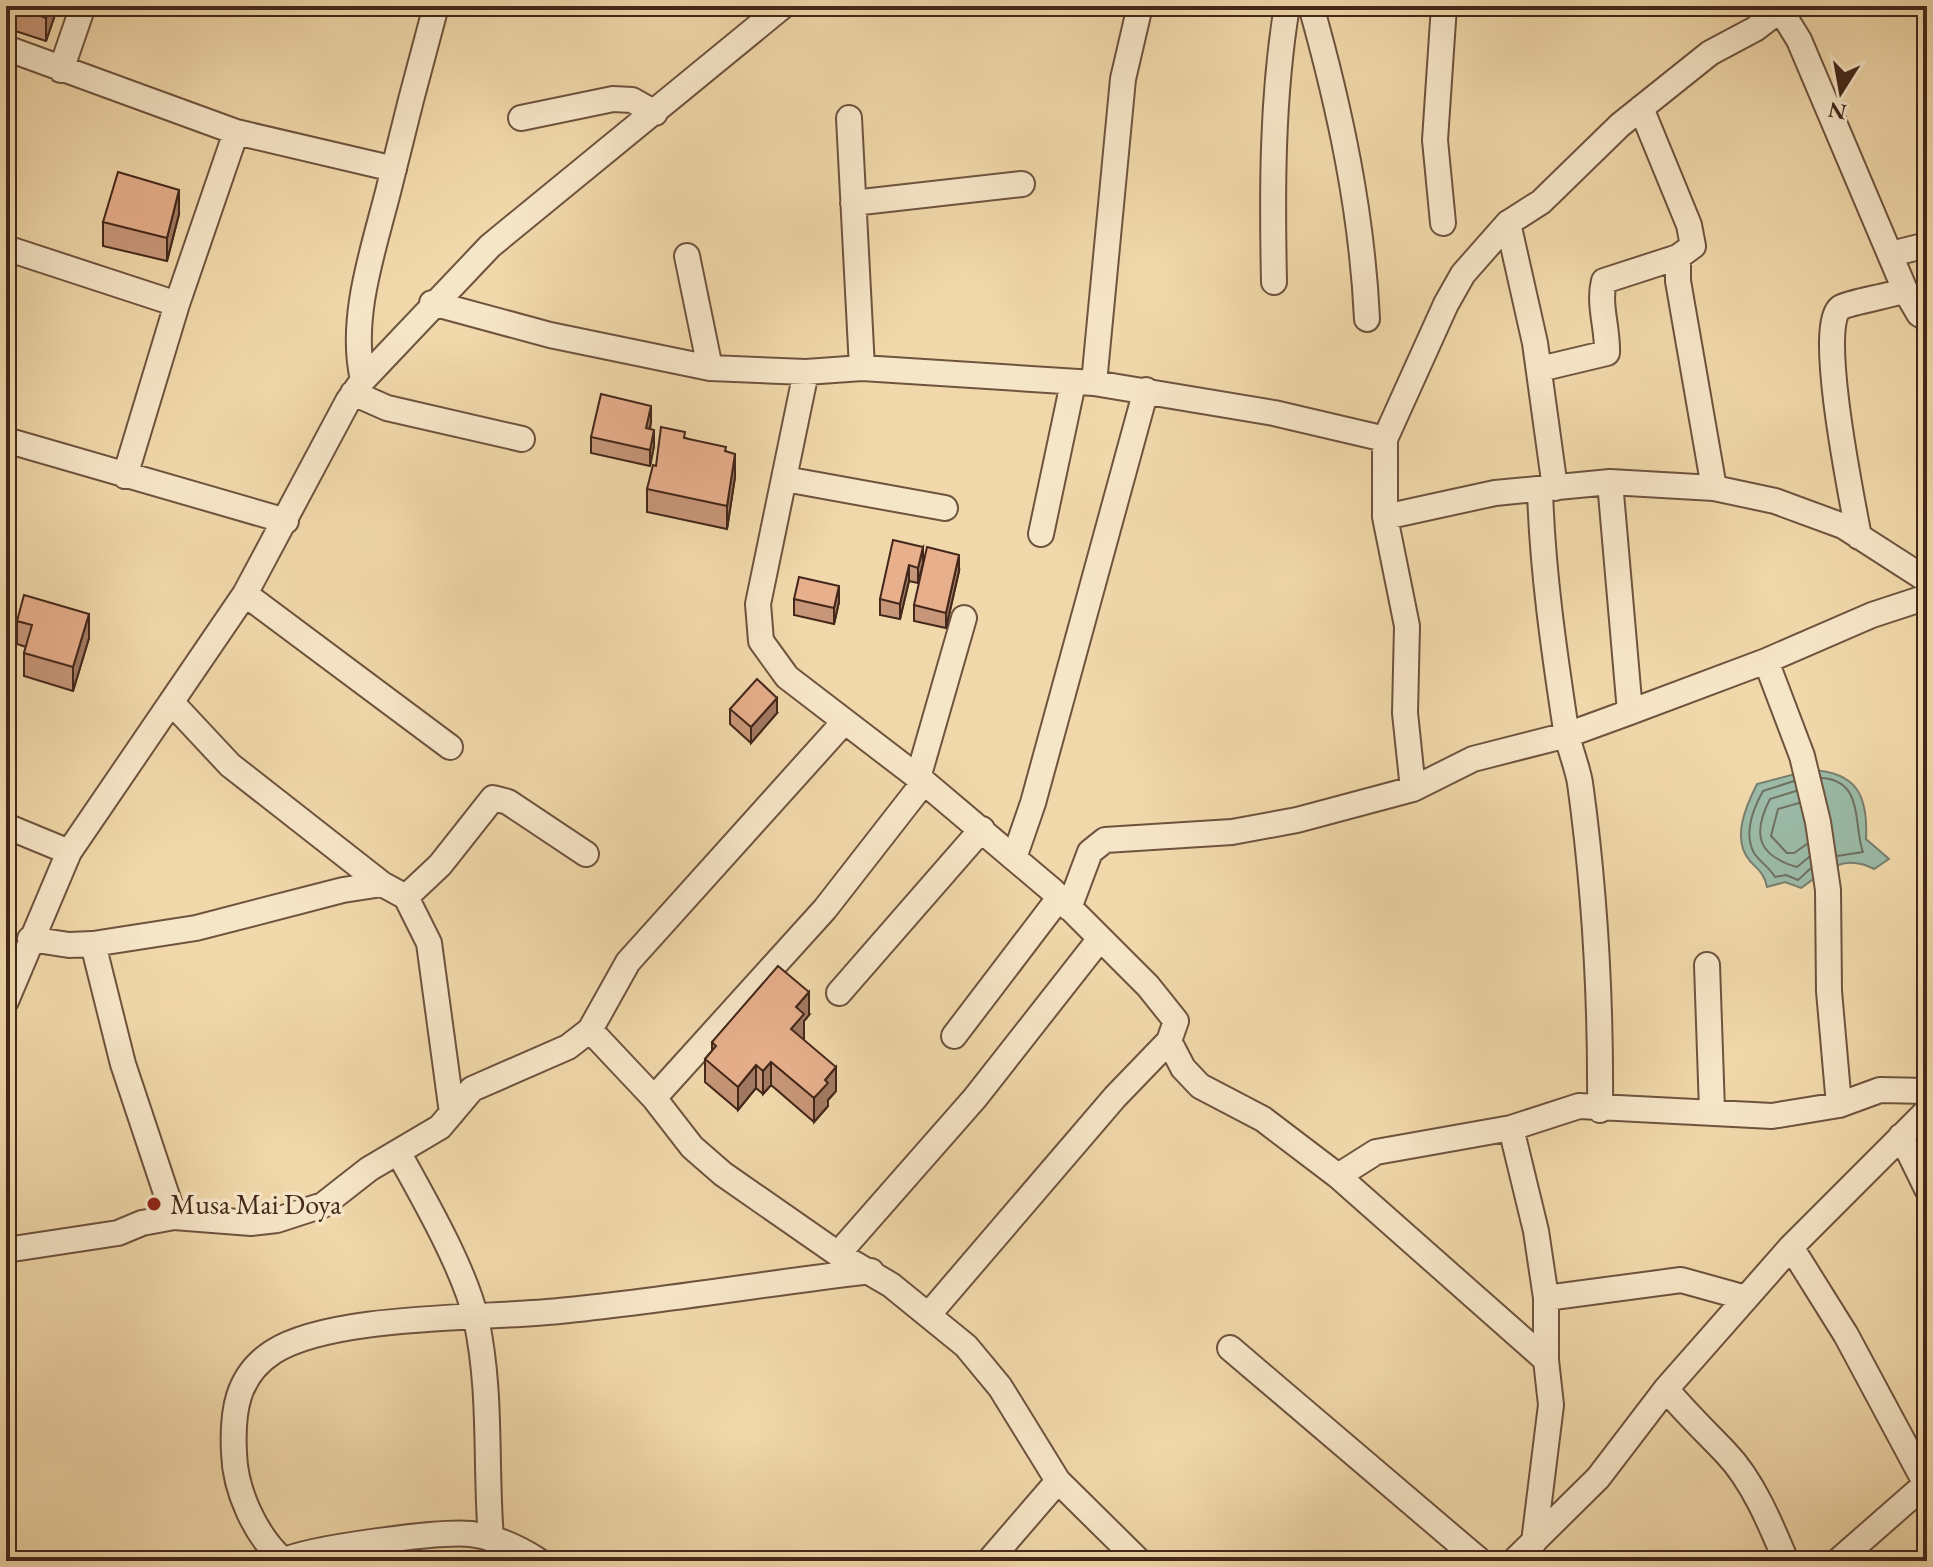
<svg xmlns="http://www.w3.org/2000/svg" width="1933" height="1567" viewBox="0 0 1933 1567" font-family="'EB Garamond',serif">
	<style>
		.water { fill: #9bbaa7; stroke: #787f6f; stroke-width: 2 }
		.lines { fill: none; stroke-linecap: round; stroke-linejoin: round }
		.shore { stroke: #6f7060; stroke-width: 2 }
		.street-casing { stroke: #6e533e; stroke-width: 28 }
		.street { stroke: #f6e6c8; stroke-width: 24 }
		.wall { fill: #c79678; stroke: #43271a; stroke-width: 2 }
		.shaded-wall { fill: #a27a62; stroke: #43271a; stroke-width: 2 }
		.building { fill: #e7af8c; stroke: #43271a; stroke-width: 2 }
		.poi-dot { fill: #8f2418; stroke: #f6e6c8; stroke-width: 3 }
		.labels { text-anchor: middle; stroke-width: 7; stroke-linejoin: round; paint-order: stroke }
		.poi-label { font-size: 28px; fill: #43271a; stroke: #f6e6c8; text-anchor: start }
	</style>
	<rect width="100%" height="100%" fill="#f1d8aa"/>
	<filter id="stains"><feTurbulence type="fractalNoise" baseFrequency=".0025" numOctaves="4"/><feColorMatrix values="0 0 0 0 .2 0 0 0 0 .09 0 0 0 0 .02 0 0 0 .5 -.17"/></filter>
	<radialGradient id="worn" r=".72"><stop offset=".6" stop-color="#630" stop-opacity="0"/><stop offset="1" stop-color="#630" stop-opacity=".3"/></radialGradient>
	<path class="water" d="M1811,770C1858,772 1868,797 1866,839L1889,859L1874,869C1843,853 1825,871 1801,888L1785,882L1767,887C1764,873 1759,871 1750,861C1731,839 1746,806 1757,784Z"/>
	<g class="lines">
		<path class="shore" d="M1822,778C1865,781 1853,826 1863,852L1837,856
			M1794,781L1763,791C1753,809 1743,833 1754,853C1760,862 1769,867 1775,877L1786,875L1798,880L1811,868
			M1796,791L1770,799C1751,836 1759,856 1797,867L1809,857
			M1799,803L1778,809L1771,836L1787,853H1794L1807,844"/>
		<g class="street-casing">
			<path id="street" d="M1311,6C1340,109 1362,212 1367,319
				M1778,6L1799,40L1905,290L1919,314L1927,319
				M6,48L236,132L394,169
				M61,70L83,6
				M1641,108L1689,225L1693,246L1678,257V281L1714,488
				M521,118L613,99L632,100L655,113
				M849,118L862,368
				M853,203L1022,184
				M1443,223L1435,140L1444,6
				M1508,223L1535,343L1555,488
				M6,248L177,304
				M1891,254L1927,245
				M687,256L710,368
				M1274,282C1272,190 1272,97 1287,6
				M432,303L550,335L710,368L806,372L862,368L1094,383L1274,413L1385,439
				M1540,369L1607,353C1608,328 1598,305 1604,281L1678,257
				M806,372L758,604L761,641L787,677L924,782L1053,891L1148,986L1176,1021L1169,1041L1115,1097L930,1313
				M363,380C349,319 373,251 388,192C403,130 419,68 436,6
				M1094,383L1123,79L1140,6
				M353,393L387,408L522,439
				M6,440L286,521
				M125,476L177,304L236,132
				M785,479L945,508
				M1610,482L1630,712
				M1540,489C1542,568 1554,651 1566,730C1569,748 1577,765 1580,783C1595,891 1601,1000 1600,1110
				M1385,517L1495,493L1610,482L1714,488L1775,501L1843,526L1927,580
				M1041,534L1073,383
				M1859,537C1853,504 1816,326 1840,308C1849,302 1891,296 1905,290
				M245,594L450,747
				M1766,661L1802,756L1818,822L1828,890L1829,991L1839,1105
				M173,704L230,765L382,884
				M918,778L964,618
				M1413,789L1405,713L1407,626L1385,517V439L1446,304L1463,274L1508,223L1541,202L1620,125L1710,53L1755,29L1780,10
				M6,826L69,852
				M1014,858L1033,803L1146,390
				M406,897L429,943L452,1113
				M1069,908L1090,852L1105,840L1232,832L1297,820L1413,789L1473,759L1567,735L1630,712L1766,661L1872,615L1927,597
				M30,939L69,945L93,944L196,928L343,890L382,884L406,897L440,865L493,798L508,802L586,854
				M93,944L123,1064L174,1217
				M1707,965L1712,1110
				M839,993L982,829
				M6,1001L69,852L245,594L348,401L363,380L490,246L783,6
				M590,1030L654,1098L692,1147L723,1174L838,1254L891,1285L966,1346L1000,1387L1058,1481L1139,1561
				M954,1036L1059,898
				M1169,1041L1183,1068L1200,1086L1263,1119L1338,1176L1546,1360
				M654,1098L825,909L924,782
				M1511,1128L1536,1231L1546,1298V1360L1551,1405L1534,1542
				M1901,1136L1927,1189
				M398,1152C423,1197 465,1270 476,1319C492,1392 485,1465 491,1539
				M1338,1176L1376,1152L1511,1128L1579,1106L1772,1116L1839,1105L1880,1090L1927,1091
				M1791,1247L1846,1335L1927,1486
				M6,1250L118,1233L142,1223L174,1217L251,1223L277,1220L323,1205L369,1169L440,1127L472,1089L568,1047L590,1030L628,962L844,722
				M838,1254L975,1098L1099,940
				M1546,1298L1681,1280L1746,1298
				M1230,1348L1480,1561
				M1666,1389C1685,1412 1705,1431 1726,1453C1753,1481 1771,1525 1786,1561
				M283,1560C255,1535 235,1490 234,1453C232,1413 236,1376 273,1352C333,1314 485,1319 559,1311C663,1301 767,1283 871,1271
				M283,1561C309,1548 439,1531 471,1534C495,1537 519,1548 539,1561
				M989,1561L1058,1481
				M1514,1561L1598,1478L1666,1389L1791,1247L1927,1111
				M1838,1561L1927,1483"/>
		</g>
		<use href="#street" class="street"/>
	</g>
	<path class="wall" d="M6,6H58L46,41L6,28Z
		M179,214L167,261L103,246V222Z
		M651,422L650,429L654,446L650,466L591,453V437Z
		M685,438L726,451L735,477L727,529L647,512V489L656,466Z
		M923,547L918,583L909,581L900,619L880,615V599Z
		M959,571L946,628L914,621V605Z
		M794,599L839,602L834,624L794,615Z
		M17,621L89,638L73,691L24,676V653L26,647L17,644Z
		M730,709L777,713L751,743L730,724Z
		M809,1015L804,1021V1038L803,1039L836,1091L828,1100V1106L814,1122L771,1085L763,1094L756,1088L738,1110L705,1082V1059L712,1051V1042Z"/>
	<path class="shaded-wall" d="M50,6H58L46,41V18Z
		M179,190V214L167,261V238Z
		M651,406V422L646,444V428Z
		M654,430V446L650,466V450Z
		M735,454V477L727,529V506Z
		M923,547V563L918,583V568Z
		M959,555V571L946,628V613Z
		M909,565V581L900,619V604Z
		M839,586V602L834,624V608Z
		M89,614V638L73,691V667Z
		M777,698V713L751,743V727Z
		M809,992V1015L804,1021V1038L791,1053V1029L796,1007Z
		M771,1062V1085L763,1094V1071Z
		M756,1065V1088L738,1110V1087Z
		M836,1067V1091L828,1100V1106L814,1122V1098L825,1080Z"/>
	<path class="building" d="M11,6H50L46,18Z
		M118,172L179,190L167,238L103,222Z
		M601,394L651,406L646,428L654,430L650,450L591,437Z
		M661,427L685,432L684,438L726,447L725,451L735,454L727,506L647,489L653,465L656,466Z
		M893,540L923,547L918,568L909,565L900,604L880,599Z
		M927,547L959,555L946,613L914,605Z
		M799,577L839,586L834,608L794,599Z
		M24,595L89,614L73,667L24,653L32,625L17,621Z
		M757,679L777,698L751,727L730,709Z
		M778,966L809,992L796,1007L804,1014L791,1029L836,1067L825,1080L828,1083L814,1098L771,1062L763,1071L756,1065L738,1087L705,1059L716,1046L712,1042Z"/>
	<circle class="poi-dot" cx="154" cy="1204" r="8"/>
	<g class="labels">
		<g class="poi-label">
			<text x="170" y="1214">Musa Mai Doya</text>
		</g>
	</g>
	<rect width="1933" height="1567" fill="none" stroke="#f1d8aa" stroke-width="32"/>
	<rect x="8" y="8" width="1917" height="1551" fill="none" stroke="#43271a" stroke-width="4"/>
	<rect x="16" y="16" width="1901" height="1535" fill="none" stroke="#43271a" stroke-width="2"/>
	<g transform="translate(1841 92) rotate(191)" stroke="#f6e6c8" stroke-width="6" paint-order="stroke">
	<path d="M0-6L14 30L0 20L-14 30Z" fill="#43271a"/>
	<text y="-12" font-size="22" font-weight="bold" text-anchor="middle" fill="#43271a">N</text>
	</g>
	<rect width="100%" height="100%" filter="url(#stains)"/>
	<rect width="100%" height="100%" fill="url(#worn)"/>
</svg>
